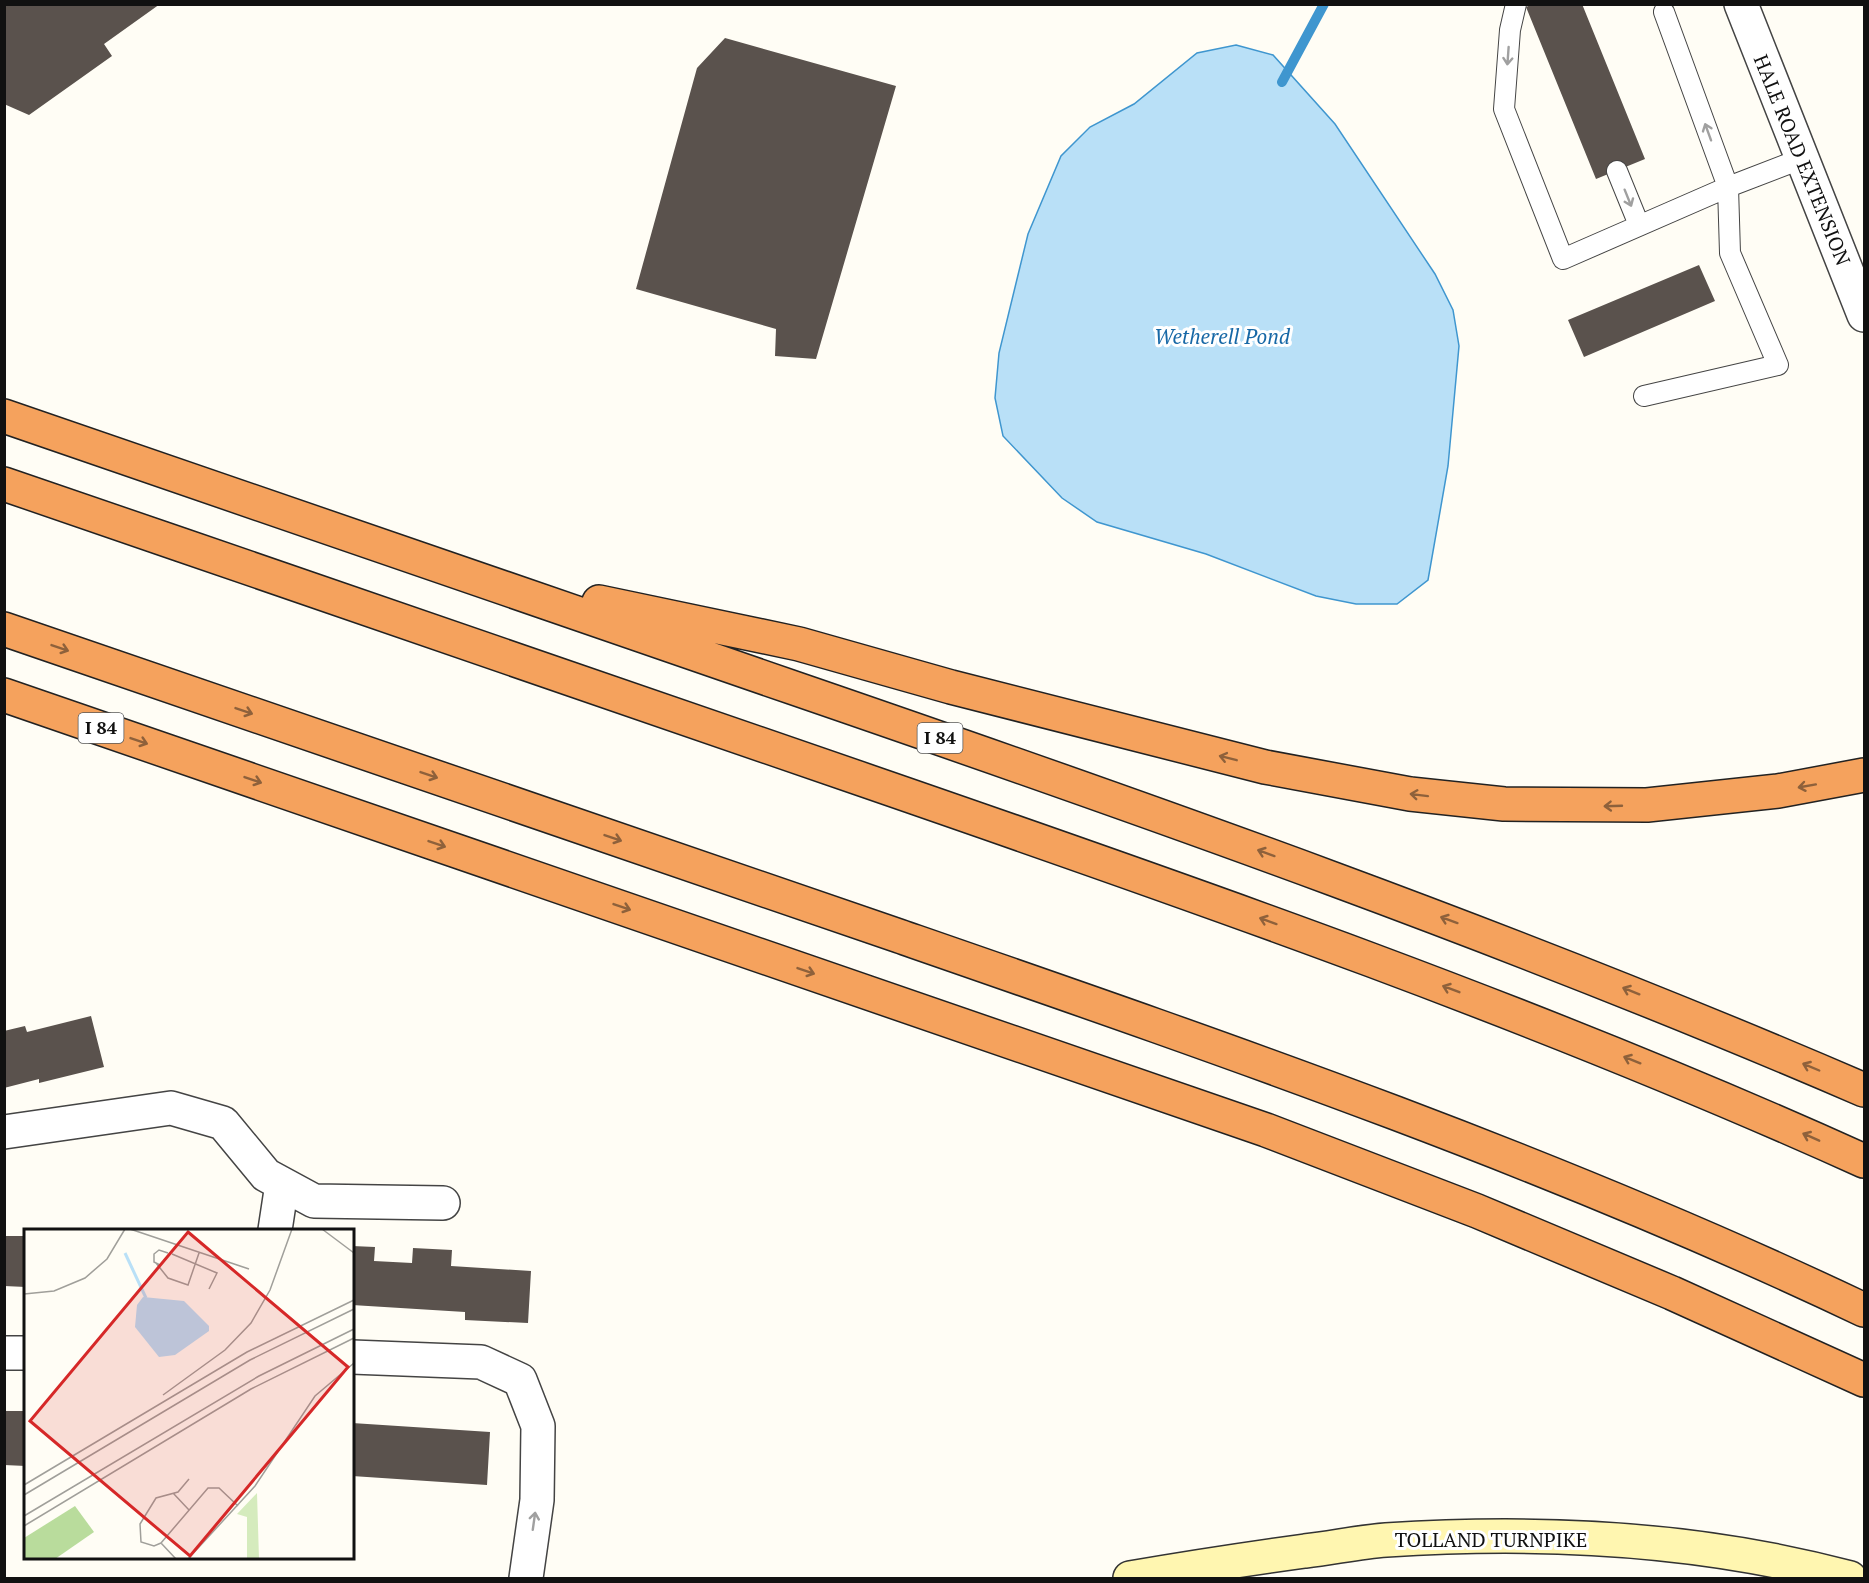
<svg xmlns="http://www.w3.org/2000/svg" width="1869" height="1583" viewBox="0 0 1869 1583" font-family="'PT Serif',serif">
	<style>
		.water { fill: #b9e0f7; stroke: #3f96cf; stroke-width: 1.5 }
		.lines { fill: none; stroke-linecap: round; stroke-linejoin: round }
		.stream { stroke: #3f96cf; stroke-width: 10 }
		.building { fill: #5a524d }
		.lane-casing { stroke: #444; stroke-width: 22 }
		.street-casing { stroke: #444; stroke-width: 36 }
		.secondary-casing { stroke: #333; stroke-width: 36 }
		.highway-casing { stroke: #222; stroke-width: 36 }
		.lane { stroke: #fff; stroke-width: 20 }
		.street { stroke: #fff; stroke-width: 33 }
		.secondary { stroke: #fff6b0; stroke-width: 33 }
		.highway { stroke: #f5a25d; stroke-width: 33 }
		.oneway { stroke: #a0a0a0 }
		.oneway2 { stroke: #8e613b }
		.labels { text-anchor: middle; stroke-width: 6; stroke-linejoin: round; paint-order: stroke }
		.shield { fill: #fff; stroke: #585858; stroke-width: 1.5 }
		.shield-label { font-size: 18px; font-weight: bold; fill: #111 }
		.street-label { font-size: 20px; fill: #111; stroke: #fff }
		.water-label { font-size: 21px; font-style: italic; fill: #1768a6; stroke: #fff }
		.inset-river { fill: none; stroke: #b9e0f7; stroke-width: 3 }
		.inset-road { fill: none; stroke: #a09f9a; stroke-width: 1.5 }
		.view { fill: #d62828; fill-opacity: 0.15; stroke: #d62828; stroke-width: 3 }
		.inset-edge { fill: none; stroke: #111; stroke-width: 3 }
	</style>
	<rect width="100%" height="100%" fill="#fffdf5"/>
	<path class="water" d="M1236,45L1273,55L1335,124L1435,274L1453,310L1459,346L1448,466L1428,580L1397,604H1356L1316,596L1206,554L1097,522L1062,498L1003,436L995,398L999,353L1028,234L1061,156L1090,127L1134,104L1197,53Z"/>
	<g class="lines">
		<path class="stream" d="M1282,82L1324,4"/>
	</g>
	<path class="building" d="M4,4H160L104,44L112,56L29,115L4,104Z
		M1533,4H1582L1645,159L1596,179L1526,7Z
		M725,38L896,86L816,359L775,356L776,329L636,289L697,68Z
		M1699,265L1715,301L1584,357L1568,320Z
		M91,1016L104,1067L39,1083V1079L4,1088V1031L25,1026L27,1032Z
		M4,1236H26V1287L4,1286Z
		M352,1246L375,1247L374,1261L412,1263L413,1248L452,1250L451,1266L531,1271L528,1323L465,1320V1312L352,1305Z
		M4,1411H26V1466L4,1465Z
		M352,1423L490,1432L487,1485L352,1476Z"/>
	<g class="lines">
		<g class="lane-casing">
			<path id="lane" d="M1516,4L1510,30L1504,109L1563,259L1728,187L1801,159
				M1617,171L1639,225
				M1644,396L1778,365L1730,253L1728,187L1664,12"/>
		</g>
		<g class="street-casing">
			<path id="street" d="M1741,4L1864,315
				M4,1132L171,1108L223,1123L266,1175L314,1201L443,1203
				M275,1230L282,1184
				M4,1353H26
				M352,1357L481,1362L520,1380L538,1426L537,1500L526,1578"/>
		</g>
		<g class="secondary-casing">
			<path id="secondary" d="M1130,1578C1188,1568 1247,1559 1305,1551C1332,1548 1359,1542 1386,1540C1540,1530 1701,1538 1850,1578"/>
		</g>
		<g class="highway-casing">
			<path id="highway" d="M4,416C268,507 531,597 794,688C1155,812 1514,939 1864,1090
				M4,484C293,583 582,683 870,782C1206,898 1541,1015 1864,1161
				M599,602L799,644L951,687L1265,767L1410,794L1504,804L1647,805L1778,791L1864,775
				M4,629C303,731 601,834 899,936C1225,1049 1553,1162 1864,1310
				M4,695L1266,1130L1477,1211L1672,1293L1864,1380"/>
		</g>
		<use href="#lane" class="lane"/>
		<use href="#street" class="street"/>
		<use href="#secondary" class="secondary"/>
		<use href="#highway" class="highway"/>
	</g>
	<defs><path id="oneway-shaft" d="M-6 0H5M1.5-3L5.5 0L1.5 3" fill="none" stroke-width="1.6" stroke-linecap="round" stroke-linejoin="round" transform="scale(1.5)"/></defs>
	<g class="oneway">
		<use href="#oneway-shaft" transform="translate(1508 56) rotate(94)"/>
		<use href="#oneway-shaft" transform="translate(1708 132) rotate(-110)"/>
		<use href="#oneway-shaft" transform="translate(1628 198) rotate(68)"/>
		<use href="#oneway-shaft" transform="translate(534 1521) rotate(-82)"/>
	</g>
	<g class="oneway2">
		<use href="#oneway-shaft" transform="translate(60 648) rotate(19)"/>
		<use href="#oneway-shaft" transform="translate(244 711) rotate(19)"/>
		<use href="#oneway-shaft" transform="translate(139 741) rotate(19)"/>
		<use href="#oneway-shaft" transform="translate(1228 758) rotate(-166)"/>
		<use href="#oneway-shaft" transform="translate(429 775) rotate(19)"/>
		<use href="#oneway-shaft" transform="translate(253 780) rotate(19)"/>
		<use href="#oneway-shaft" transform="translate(1807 786) rotate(170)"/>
		<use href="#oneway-shaft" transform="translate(1419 795) rotate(-173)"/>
		<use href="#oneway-shaft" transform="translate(1613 806) rotate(178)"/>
		<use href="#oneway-shaft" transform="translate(613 838) rotate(19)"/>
		<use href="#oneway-shaft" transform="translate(437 844) rotate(19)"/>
		<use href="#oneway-shaft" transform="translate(1266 853) rotate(-160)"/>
		<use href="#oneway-shaft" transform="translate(622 907) rotate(19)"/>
		<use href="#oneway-shaft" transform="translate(1449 920) rotate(-160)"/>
		<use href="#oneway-shaft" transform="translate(1268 921) rotate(-160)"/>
		<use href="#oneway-shaft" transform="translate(806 971) rotate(19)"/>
		<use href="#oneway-shaft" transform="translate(1451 989) rotate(-159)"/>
		<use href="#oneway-shaft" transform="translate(1631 991) rotate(-158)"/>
		<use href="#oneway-shaft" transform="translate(1632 1060) rotate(-158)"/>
		<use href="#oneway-shaft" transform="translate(1811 1067) rotate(-157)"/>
		<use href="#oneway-shaft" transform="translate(1811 1137) rotate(-156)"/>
	</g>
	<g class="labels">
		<g class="shield">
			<rect x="78.5" y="713" width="45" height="30" rx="4.5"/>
			<rect x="917.5" y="723" width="45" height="30" rx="4.5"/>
		</g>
		<g class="shield-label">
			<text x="101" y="734">I 84</text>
			<text x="940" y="744">I 84</text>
		</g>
		<g class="street-label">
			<text transform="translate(1802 160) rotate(68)" y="7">HALE ROAD EXTENSION</text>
			<text x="1491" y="1547">TOLLAND TURNPIKE</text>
		</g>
		<g class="water-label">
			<text x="1222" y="344">Wetherell Pond</text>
		</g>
	</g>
	<g transform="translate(24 1229)">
		<rect width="330" height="330" fill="#fffdf5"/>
		<path d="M233,264L235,330H223V288L213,285Z" fill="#d5ebbd"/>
		<path d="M51,277L70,303L31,330H0V309Z" fill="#b9dc9c"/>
		<path d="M119,68L160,72L185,97V102L151,126L135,128L111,98L113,76Z" fill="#b9e0f7"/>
		<path class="inset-river" d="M101,24L122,69"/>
		<path class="inset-road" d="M106,0L225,40M298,0L330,24M148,25L193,44L185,60M132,34L144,49L164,56L175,24M136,36L130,33V25L135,21L144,24M0,65L30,62L61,49L83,30L101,0M139,166L201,121L227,94L246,61L268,0M0,256L223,123L330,71M149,264L165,281M0,266L226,131L330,80M0,287L235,147L330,100M0,297L227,160L330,109M137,314L130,317L117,313L116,295L132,269L154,263L165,250M137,314L184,259H195L214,277M137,314L152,330M164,330L231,257L291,167L330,134"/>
		<path class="view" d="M164,3L324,138L166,327L6,192Z"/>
		<rect width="330" height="330" class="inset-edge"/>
	</g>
	<rect width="1869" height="1583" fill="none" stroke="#111111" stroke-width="12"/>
</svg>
